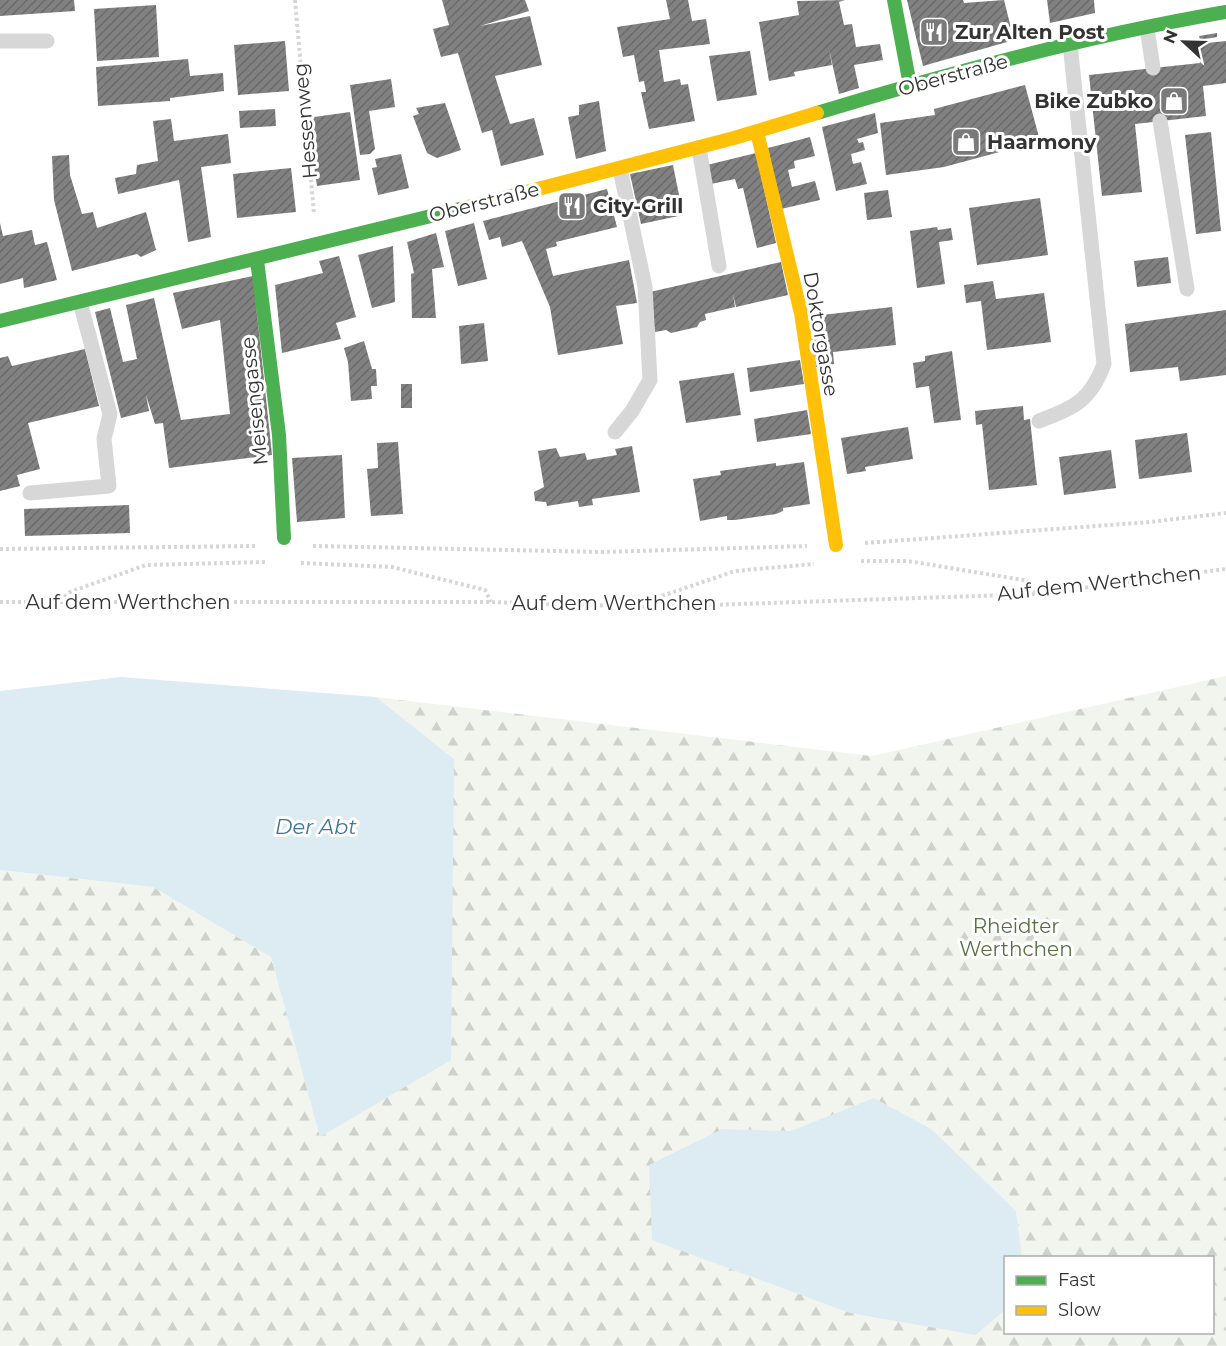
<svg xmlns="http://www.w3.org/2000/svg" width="1226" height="1346" viewBox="0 0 1226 1346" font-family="Montserrat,sans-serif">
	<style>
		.forest { fill: url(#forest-firs); fill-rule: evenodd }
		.water { fill: #ddebf3 }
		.building { fill: url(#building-hatch) }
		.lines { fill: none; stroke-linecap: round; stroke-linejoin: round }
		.path { stroke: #d6d6d6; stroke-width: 4; stroke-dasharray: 3 3; stroke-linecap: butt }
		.lane { stroke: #d7d7d7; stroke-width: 15 }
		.fast { stroke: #4caf50; stroke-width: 14 }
		.slow { stroke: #ffc107; stroke-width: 14 }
		.labels { text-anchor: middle; stroke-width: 6; stroke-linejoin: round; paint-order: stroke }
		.poi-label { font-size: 20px; font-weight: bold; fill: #333; stroke: #fff; text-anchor: start }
		.street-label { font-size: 20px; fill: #333; stroke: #fff }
		.park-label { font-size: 20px; fill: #56703f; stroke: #fff }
		.water-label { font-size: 21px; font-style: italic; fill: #3f7597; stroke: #fff }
	</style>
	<defs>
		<pattern id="forest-firs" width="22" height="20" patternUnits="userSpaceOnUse" patternTransform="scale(1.5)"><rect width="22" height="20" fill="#f1f5ed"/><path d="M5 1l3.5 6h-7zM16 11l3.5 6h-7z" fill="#cfd2cc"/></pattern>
		<pattern id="building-hatch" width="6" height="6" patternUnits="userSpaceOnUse" patternTransform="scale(1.5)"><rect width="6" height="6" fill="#818181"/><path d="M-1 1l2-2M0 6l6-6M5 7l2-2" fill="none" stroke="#6a6a6a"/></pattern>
	</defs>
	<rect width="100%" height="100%" fill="#fff"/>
	<path class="forest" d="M1226,676V1346H0V870L153,887L271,957L320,1136L454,759L376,697L872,756ZM722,1129L791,1131L1016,1211L1022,1257L1212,1258V1332H1006L1005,1310L976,1335Z"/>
	<path class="water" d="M121,677L376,697L454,759L451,1060L320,1137L271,957L153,887L0,870V691Z
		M874,1098L931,1129L1016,1211L1022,1257L1006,1258L1005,1310L976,1335L850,1313L652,1240L649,1165L722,1129L791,1131Z"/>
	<path class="building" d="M0,0H74L75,11L0,16Z
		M442,0H525L529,11L480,26L530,16L542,65L495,76L510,124L534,118L544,155L501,166L492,130L482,133L458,53L441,57L433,29L449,25Z
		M666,0H688L692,21L706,19L710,44L659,50L664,82L680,79L681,85L688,84L695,121L649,129L641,92H646L644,81L639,82L634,55L623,57L617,27L670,19Z
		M845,0L839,2L844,25L852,24L856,47L880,44L883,60L854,65L859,88L839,94L829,49L832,65L794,72L795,76L769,81L759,22L799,15L797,1Z
		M907,0H963L964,3L1004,0L1014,40L923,66Z
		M1047,0H1094L1095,13L1050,23Z
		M156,5L159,57L97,61L94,9Z
		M1217,33V37L1200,40L1199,36Z
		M285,41L289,91L238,95L234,45Z
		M1226,41V83L1203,86L1206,116L1135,124L1142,192L1102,196L1089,75L1200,63L1198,44Z
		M750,51L757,95L717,101L709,56Z
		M188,59L190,76L223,73L224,91L170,98V101L98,106L96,67Z
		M391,79L395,107L369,111L375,149L370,154L360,155L350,85Z
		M1025,85L1040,141L944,167L886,175L880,123L935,115L934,109Z
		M599,101L606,151L576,159L568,117L579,115V105Z
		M445,103L461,150L437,158L427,153L413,116L419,114L416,108Z
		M275,109L276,126L240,128L239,111Z
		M350,112L360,180L317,186L307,118Z
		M875,113L878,133L857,139L859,143L863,142L865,150L851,154L853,164L861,162L867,184L836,191L822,127Z
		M171,119L174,141L228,134L231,163L201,167L211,237L188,242L179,180L118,194L115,178L136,174L137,165L158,161L153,121Z
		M1211,132L1221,231L1196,234L1185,135Z
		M810,137L815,156L794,161L795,168L788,170L792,187L815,181L820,200L781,209L768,148Z
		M756,153L776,243L757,248L743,188L738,189L735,179L711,184L707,165Z
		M401,154L409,188L378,195L372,168L377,167L375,159Z
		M69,155L70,175L82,214L93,212L97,228L146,212L156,250L141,257L137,254L72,271L54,200L52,156Z
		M673,165L683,215L641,224L630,174Z
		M291,168L296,212L237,218L233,174Z
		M607,189L617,227L556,242L557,246L546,249L553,276L629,260L637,303L616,306L623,344L558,355L550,307L522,241L502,247L500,237L489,240L483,221Z
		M888,190L892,217L867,220L864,193Z
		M1040,198L1048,255L977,265L969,208Z
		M0,223L3,236L32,230L35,245L47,242L57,280L24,288L23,278L0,284Z
		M474,223L487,279L458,286L445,231Z
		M937,227L938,230L951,228L953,240L939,242L945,284L917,288L910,231Z
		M436,233L444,267L432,269L436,318H412L411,274L414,273L407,242Z
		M393,246L395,302L372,308L358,255Z
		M339,256L356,317L336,323L341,339L282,353L275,285L323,273L319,261Z
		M1168,257L1171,283L1137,287L1134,261Z
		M781,262L788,295L736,307L733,294L735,307L705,314L706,320L700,322L697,327L671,333L666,330L655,332L650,292Z
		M253,276L272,455L169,468L163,423L155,424L146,395L149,411L121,418L95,312L110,308L123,362L137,359L126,305L154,298L181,420L230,414L220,320L182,329L173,293Z
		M993,281L996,299L1044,293L1051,342L987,350L981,301L966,303L964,285Z
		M892,307L896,345L833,352L834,364L816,367L812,339L825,338L822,315Z
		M1226,310V375L1180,381L1178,367L1130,372L1125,324Z
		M484,323L488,361L461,364L459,326Z
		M364,341L372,369H376L377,386H371L372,399L351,401L348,362L344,348Z
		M85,349L99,406L28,423L40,469L17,475L20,486L0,491V358L8,356L12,366Z
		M952,351L961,420L934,423L929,386L916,388L913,363L925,361V356Z
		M800,360L804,384L750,392L747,368Z
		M734,373L741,415L686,423L679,381Z
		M401,384H412V408H401Z
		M1023,406L1024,420L1030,419L1037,485L989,490L982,424L976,425L975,411Z
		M807,410L811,434L757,442L754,419Z
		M908,427L913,459L865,467L866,471L847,474L841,438Z
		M1187,433L1192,472L1139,479L1135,440Z
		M398,442L403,514L371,516L367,469L378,468L377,443Z
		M632,446L640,492L592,499L593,505L579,507L578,501L547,506L546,502L535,501L534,492L544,487L538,451L556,448L560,457L585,453L587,460L617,455L615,449Z
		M1111,450L1116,488L1064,495L1059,457Z
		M342,455L345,518L297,522L292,458Z
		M804,462L810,504L783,508V511L776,514L735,520H727V516L700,521L693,479L721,475L720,471L776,463V466Z
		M129,505L130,533L25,536L24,509Z"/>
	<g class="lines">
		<path class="path" d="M295,0L314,214
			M865,543L1150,522L1226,513
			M313,546L602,552L807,546
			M0,549L255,546
			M861,561H908L1029,581L1036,593
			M301,563L392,567L485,590L491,602
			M60,601L70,592L146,565L265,562
			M0,602H491L650,607L1037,594L1226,569
			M650,607L653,599L735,571L814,564"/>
		<path class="lane" d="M1147,28L1153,68
			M0,41H47
			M1160,121L1187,289
			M699,148L719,266
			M1039,421C1074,407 1090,402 1104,364L1070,44
			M615,432L632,411L650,380L645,287L620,169
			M30,493L109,486L104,439L110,414L80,302"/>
		<path class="fast" d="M894,0L910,85
			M817,113C951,72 1087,36 1226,12
			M257,260L279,435L284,538
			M0,321L472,206"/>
		<path class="slow" d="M757,132L801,313L836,545
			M472,206L734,138L817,113"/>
	</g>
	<defs>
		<g id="restaurant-square" transform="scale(1.5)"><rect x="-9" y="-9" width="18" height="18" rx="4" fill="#7a7a7a" stroke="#fff"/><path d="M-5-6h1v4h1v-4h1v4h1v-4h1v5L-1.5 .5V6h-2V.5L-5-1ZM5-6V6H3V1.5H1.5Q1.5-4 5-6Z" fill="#fff"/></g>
		<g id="shop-square" transform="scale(1.5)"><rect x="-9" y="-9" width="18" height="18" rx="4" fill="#7a7a7a" stroke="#fff"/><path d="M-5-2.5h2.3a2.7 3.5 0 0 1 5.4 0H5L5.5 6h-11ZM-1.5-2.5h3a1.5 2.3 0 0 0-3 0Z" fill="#fff"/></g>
	</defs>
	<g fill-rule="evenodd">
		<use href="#restaurant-square" x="934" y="32"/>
		<use href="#shop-square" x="1174" y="101"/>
		<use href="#shop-square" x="966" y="142"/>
		<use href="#restaurant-square" x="572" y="206"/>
	</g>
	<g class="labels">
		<g class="poi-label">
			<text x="955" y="39">Zur Alten Post</text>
			<text x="1153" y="108" text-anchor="end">Bike Zubko</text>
			<text x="987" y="149">Haarmony</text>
			<text x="593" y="213">City-Grill</text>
		</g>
		<g class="street-label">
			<text transform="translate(953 75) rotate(-15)" y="7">Oberstraße</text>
			<text transform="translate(305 121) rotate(-95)" y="7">Hessenweg</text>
			<text transform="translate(484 202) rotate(-14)" y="7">Oberstraße</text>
			<text transform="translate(821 334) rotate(80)" y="7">Doktorgasse</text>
			<text transform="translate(254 401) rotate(-96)" y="7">Meisengasse</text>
			<text transform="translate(1099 583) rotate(-6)" y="7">Auf dem Werthchen</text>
			<text x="128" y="609">Auf dem Werthchen</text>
			<text x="614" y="610">Auf dem Werthchen</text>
		</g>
		<g class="park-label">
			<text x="1016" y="933">Rheidter<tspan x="1016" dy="23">Werthchen</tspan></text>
		</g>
		<g class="water-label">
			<text x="316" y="834">Der Abt</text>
		</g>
	</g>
	<rect x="1004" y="1256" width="210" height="78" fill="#ffffff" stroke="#adadad" stroke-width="1.5"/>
	<rect x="1016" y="1276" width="30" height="9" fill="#4caf50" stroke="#adadad" stroke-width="1.5"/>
	<text x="1058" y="1286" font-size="18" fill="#333333">Fast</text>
	<rect x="1016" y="1306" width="30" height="9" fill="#ffc107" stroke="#adadad" stroke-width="1.5"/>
	<text x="1058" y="1316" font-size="18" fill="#333333">Slow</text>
	<g transform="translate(1184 42) rotate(292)" stroke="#ffffff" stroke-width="4.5" paint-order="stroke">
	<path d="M0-4.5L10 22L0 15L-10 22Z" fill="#333333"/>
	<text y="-9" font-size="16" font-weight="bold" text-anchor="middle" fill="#333333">N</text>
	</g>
</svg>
